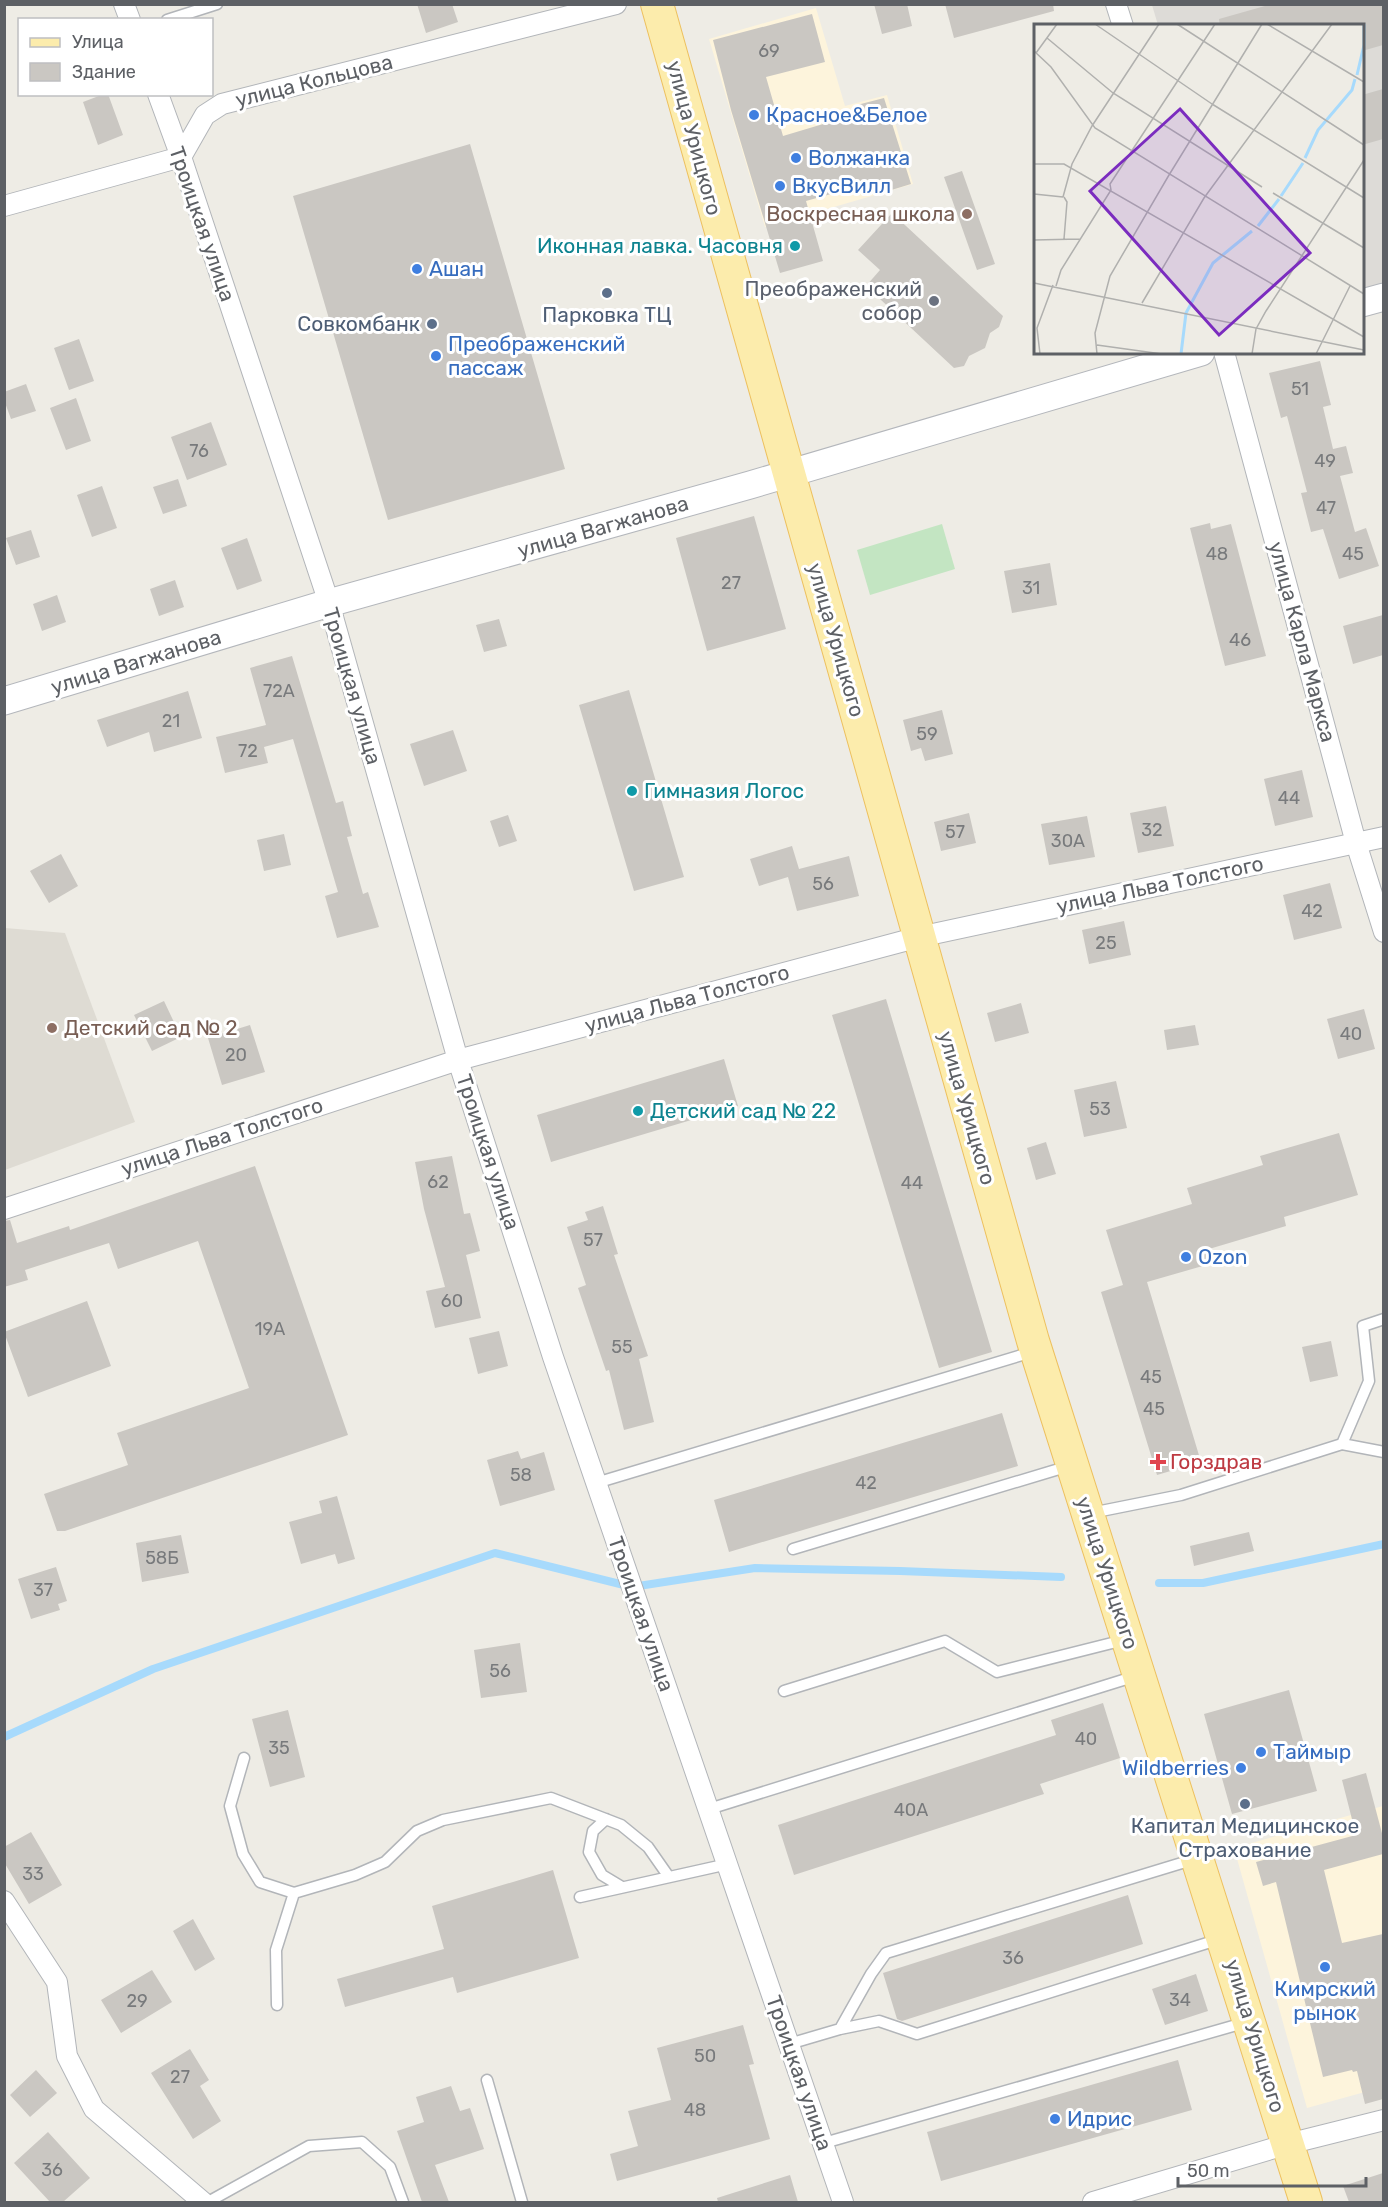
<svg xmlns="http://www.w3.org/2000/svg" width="1388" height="2207" viewBox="0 0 1388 2207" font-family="Rubik,sans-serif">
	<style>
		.commercial { fill: #fdf4dc }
		.industrial { fill: #dddbd7 }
		.education { fill: #dedbd3 }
		.green { fill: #c3e5c2 }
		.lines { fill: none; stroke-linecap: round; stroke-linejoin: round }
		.stream { stroke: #a7dafc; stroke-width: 8 }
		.building { fill: #cac7c2 }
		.lane-casing { stroke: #b2b5b9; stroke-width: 13 }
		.street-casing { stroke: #b2b5b9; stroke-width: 22 }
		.secondary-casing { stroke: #b4b7bc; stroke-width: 29 }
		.primary-casing { stroke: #edc05f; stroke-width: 34 }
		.lane { stroke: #fff; stroke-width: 10 }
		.street { stroke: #fff; stroke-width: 20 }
		.secondary { stroke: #fff; stroke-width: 27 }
		.primary { stroke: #fcecac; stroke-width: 32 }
		.shop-dot { fill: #3f7fe0; stroke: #fff; stroke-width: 2 }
		.education-dot { fill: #8d6e63; stroke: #fff; stroke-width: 2 }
		.culture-dot { fill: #0f9aa8; stroke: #fff; stroke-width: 2 }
		.service-dot { fill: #5c6f8a; stroke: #fff; stroke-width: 2 }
		.worship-dot { fill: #6b7280; stroke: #fff; stroke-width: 2 }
		.health-dot { fill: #e0444e; stroke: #fff; stroke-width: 2 }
		.labels { text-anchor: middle; stroke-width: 6; stroke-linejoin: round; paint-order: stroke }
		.number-label { font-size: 18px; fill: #787a7c }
		.street-label { font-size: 21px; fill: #5d6065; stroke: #fff }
		.shop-label { font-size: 21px; fill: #366cbe; stroke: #fff; text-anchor: start }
		.education-label { font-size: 21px; fill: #785e54; stroke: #fff; text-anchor: end }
		.culture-label { font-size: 21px; fill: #0d838f; stroke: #fff; text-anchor: start }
		.worship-label { font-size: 21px; fill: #5b616d; stroke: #fff; text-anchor: end }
		.service-label { font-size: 21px; fill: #4e5e75; stroke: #fff }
		.health-label { font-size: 21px; fill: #be3a42; stroke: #fff; text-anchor: start }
		.inset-river { fill: none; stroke: #a7dafc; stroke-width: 3 }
		.inset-road { fill: none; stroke: #b0b0ae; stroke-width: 1.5 }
		.view { fill: #7b2cbf; fill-opacity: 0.15; stroke: #7b2cbf; stroke-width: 3 }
		.inset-edge { fill: none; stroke: #5d6065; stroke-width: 3 }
	</style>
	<rect width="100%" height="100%" fill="#eeece5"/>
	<path class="commercial" d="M816,8L845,106L887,95L913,184L765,227L709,39Z
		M1383,1806V2087L1307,2108L1234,1848Z"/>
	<path class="industrial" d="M1152,5H1383V283L1363,289L1362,26L1158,25Z"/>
	<path class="education" d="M5,928L65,933L135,1122L5,1170Z"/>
	<path class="green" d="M942,524L955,569L870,595L857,550Z"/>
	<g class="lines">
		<path class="stream" d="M1159,1583H1203L1384,1544
			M4,1737L153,1669L495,1553L632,1587L755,1568L900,1571L1061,1577"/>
	</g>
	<path class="building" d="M417,4H452L458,22L426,33Z
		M874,4H907L912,26L882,34Z
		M945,4H1053L1054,11L954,38Z
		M1272,4H1383V45L1362,51V26H1220L1219,19Z
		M812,14L825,62L766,77L783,136L860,113L857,105L884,98L911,184L885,192L881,180L806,201L823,261L780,273L731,110L713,40Z
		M1383,89V139L1362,145V95Z
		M104,94H108L123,135L98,145L83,102Z
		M470,144L565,469L388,520L293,196Z
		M962,171L995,264L977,270L944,177Z
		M892,213L1003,316L999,327L990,333L985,348L969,356L964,366L954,368L866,286L880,270L858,250Z
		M79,339L94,381L69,390L54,348Z
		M1320,361L1331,405L1323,407L1333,449L1346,446L1353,473L1340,476L1355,532L1366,528L1379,566L1339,579L1323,529L1311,532L1301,493L1307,492L1287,416L1281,418L1269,373Z
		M26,384L36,411L11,419L4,400V392Z
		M76,398L91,441L66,450L50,408Z
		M211,422L227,465L187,480L171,437Z
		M178,479L187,506L163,514L153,487Z
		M102,486L117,528L92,537L77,495Z
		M754,516L786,629L707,651L676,538Z
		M1210,523L1211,529L1231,524L1266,656L1225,666L1190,528Z
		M31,530L40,557L16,565L6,538Z
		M247,538L262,581L237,590L221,548Z
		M1050,563L1057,605L1012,613L1004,571Z
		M175,580L184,607L159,616L150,589Z
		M57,595L66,622L42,631L33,604Z
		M1383,615V655L1353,664L1343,626Z
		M499,619L507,646L484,652L476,625Z
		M292,656L336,803L343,801L352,836L347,837L363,894L368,892L379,927L337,938L325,896L338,892L293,739L264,747L268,763L225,773L216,737L266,725L250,668Z
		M629,690L684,877L634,891L579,705Z
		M188,691L202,738L154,752L149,732L107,747L97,720Z
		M942,710L953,754L925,761L921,748L911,751L903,720Z
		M453,730L467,771L424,786L410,744Z
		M1302,770L1313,817L1275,826L1264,779Z
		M1166,806L1174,846L1138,853L1130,813Z
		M969,813L976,843L941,851L934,822Z
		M508,815L517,841L499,847L490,821Z
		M1087,816L1095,857L1049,865L1041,824Z
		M284,834L291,865L264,871L257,840Z
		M792,846L799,869L849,856L859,896L797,911L788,877L759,886L750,859Z
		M61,854L78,886L49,903L30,871Z
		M1330,883L1342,928L1294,940L1283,895Z
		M1124,921L1131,955L1089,964L1082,930Z
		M886,999L992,1352L939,1368L832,1015Z
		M164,1001L181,1037L152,1051L134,1015Z
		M1021,1003L1029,1033L995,1042L987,1013Z
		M1364,1009L1375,1049L1338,1059L1327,1019Z
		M250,1025L265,1072L222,1085L208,1038Z
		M1195,1025L1199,1045L1167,1050L1164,1030Z
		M724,1059L738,1106L551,1162L537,1115Z
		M1116,1081L1127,1128L1084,1137L1074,1090Z
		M1339,1133L1358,1195L1284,1217L1286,1226L1209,1249L1213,1263L1147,1282L1201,1462L1157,1475L1101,1292L1123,1285L1106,1230L1192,1204L1187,1188L1263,1165L1260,1156Z
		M1046,1142L1056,1174L1036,1180L1027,1148Z
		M452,1156L464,1214L470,1213L480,1251L466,1255L481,1318L435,1328L426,1291L445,1287L424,1209L415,1162Z
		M255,1166L348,1435L65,1531H57L44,1494L128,1465L117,1433L249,1388L198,1241L118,1269L109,1243L25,1270L28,1280L4,1287V1221L10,1220L17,1243L69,1226L70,1230Z
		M603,1206L618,1254L614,1255L648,1356L639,1359L654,1422L624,1430L609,1370L606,1371L578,1288L586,1285L567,1227L588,1220L585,1212Z
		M87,1301L111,1366L28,1397L4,1332Z
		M499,1331L508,1366L478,1374L469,1338Z
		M1331,1341L1338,1376L1310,1382L1302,1347Z
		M1002,1413L1018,1466L729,1552L714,1500Z
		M518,1451L521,1459L544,1452L555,1490L500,1506L487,1460Z
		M337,1496L355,1559L338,1564L335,1554L301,1564L289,1522L322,1513L319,1501Z
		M1249,1532L1254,1551L1194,1566L1190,1546Z
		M181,1535L189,1573L142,1582L136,1543Z
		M56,1567L67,1601L58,1604L60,1610L31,1619L18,1579Z
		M520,1643L527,1692L481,1698L474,1650Z
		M1289,1690L1317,1791L1232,1814L1204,1714Z
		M1103,1703L1120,1758L1040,1784L1044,1794L794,1875L778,1825L1056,1735L1051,1720Z
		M288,1710L305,1777L270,1787L252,1719Z
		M1366,1773L1383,1837V1854L1324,1870L1342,1943L1383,1934V2099L1365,2104L1357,2071L1353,2072L1352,2070L1323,2077L1276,1882L1263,1886L1256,1862L1356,1835L1342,1780Z
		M31,1832L62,1885L29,1904L4,1862V1847Z
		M553,1870L579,1958L457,1993L453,1977L345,2007L337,1979L444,1949L432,1906Z
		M1128,1895L1143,1944L902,2021L897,2019L883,1973Z
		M193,1919L215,1959L195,1971L173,1931Z
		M152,1970L172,2002L121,2033L101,2000Z
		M1196,1974L1208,2011L1165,2025L1152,1989Z
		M743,2025L754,2064L749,2065L770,2139L617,2181L610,2154L638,2146L628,2111L671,2100L657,2048Z
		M190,2049L209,2080L200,2086L221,2121L193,2139L151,2073Z
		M1178,2060L1192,2110L941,2181L927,2132Z
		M36,2070L57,2093L30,2117L10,2095Z
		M451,2086L460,2111L470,2108L484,2149L435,2165L449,2202H422L397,2131L424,2122L416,2097Z
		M48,2132L90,2178L63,2202H50L14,2163Z
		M1383,2173V2202H1349L1343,2186Z
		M790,2175L798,2202H718L717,2198Z"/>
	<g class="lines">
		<g class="lane-casing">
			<path id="lane" d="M167,20L217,4
				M1342,1444L1369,1381L1363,1326L1384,1319
				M596,1483L1032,1352
				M1091,1513L1181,1495L1342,1444L1384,1452
				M793,1549L1069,1466
				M784,1691L945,1641L997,1672L1124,1640
				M244,1758L230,1806L243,1854L260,1882L294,1893L355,1875L385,1862L417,1831L443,1820L551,1798L621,1825L648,1847L669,1877
				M709,1809L1136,1676
				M606,1819L593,1831L589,1852L602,1875L622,1887
				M580,1897L728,1864
				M277,2005L276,1950L294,1893
				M840,2029L879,2021L917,2034L1220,1939
				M789,2044L840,2029L871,1974L886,1953L1195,1859
				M487,2080L522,2202
				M824,2143L1247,2022
				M208,2202L309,2146L362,2142L390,2167L403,2202"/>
		</g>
		<g class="street-casing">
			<path id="street" d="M124,4L130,20
				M1116,4L1123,26
				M158,94L181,157L329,603L458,1060L553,1357L843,2202
				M4,206L181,157L205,115L222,104L616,4
				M1224,352L1356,843L1384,932
				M4,1209L458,1060L919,937L1384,837
				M4,1901L57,1982L67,2056L94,2109L203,2202
				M1093,2202L1288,2144L1384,2120"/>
		</g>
		<g class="secondary-casing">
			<path id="secondary" d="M1362,303L1384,297
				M4,701L329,603L750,485L1201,352"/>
		</g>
		<g class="primary-casing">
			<path id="primary" d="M657,4L1033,1341L1306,2202"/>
		</g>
		<use href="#lane" class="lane"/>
		<use href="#street" class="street"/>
		<use href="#secondary" class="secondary"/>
		<use href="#primary" class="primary"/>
	</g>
	<g class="shop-dot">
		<circle cx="754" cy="115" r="6"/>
		<circle cx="796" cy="158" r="6"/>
		<circle cx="780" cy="186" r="6"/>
		<circle cx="417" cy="269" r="6"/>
		<circle cx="436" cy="356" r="6"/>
		<circle cx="1186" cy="1257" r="6"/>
		<circle cx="1261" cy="1752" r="6"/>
		<circle cx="1241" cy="1768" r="6"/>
		<circle cx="1325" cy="1967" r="6"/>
		<circle cx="1055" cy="2119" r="6"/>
	</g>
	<g class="education-dot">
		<circle cx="967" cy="214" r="6"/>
		<circle cx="52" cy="1028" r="6"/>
	</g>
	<g class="culture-dot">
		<circle cx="795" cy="246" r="6"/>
		<circle cx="632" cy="791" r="6"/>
		<circle cx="638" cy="1111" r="6"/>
	</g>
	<g class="service-dot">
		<circle cx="607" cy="293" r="6"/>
		<circle cx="432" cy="324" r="6"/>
		<circle cx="1245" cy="1804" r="6"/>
	</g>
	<circle class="worship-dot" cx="934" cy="301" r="6"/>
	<path class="health-dot" d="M1155 1453h6v6h6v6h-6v6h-6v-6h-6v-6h6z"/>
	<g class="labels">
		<g class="number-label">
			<text x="769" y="57">69</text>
			<text x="1300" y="395">51</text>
			<text x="199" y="457">76</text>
			<text x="1325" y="467">49</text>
			<text x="1326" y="514">47</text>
			<text x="1217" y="560">48</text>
			<text x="1353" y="560">45</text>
			<text x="731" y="589">27</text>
			<text x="1031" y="594">31</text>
			<text x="1240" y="646">46</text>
			<text x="279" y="697">72А</text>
			<text x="171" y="727">21</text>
			<text x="927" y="740">59</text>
			<text x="248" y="757">72</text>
			<text x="1289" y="804">44</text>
			<text x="1152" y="836">32</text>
			<text x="955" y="838">57</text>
			<text x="1068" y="847">30А</text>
			<text x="823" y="890">56</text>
			<text x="1312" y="917">42</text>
			<text x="1106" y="949">25</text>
			<text x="1351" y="1040">40</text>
			<text x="236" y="1061">20</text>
			<text x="1100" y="1115">53</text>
			<text x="438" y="1188">62</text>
			<text x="912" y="1189">44</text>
			<text x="593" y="1246">57</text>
			<text x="452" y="1307">60</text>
			<text x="270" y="1335">19А</text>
			<text x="622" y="1353">55</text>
			<text x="1151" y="1383">45</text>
			<text x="1154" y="1415">45</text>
			<text x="521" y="1481">58</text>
			<text x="866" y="1489">42</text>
			<text x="162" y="1564">58Б</text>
			<text x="43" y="1596">37</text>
			<text x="500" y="1677">56</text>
			<text x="1086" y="1745">40</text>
			<text x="279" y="1754">35</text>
			<text x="911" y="1816">40А</text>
			<text x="33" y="1880">33</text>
			<text x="1013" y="1964">36</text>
			<text x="1180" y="2006">34</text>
			<text x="137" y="2007">29</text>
			<text x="705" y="2062">50</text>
			<text x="180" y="2083">27</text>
			<text x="695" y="2116">48</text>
			<text x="52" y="2176">36</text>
		</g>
		<g class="street-label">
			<text transform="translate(314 81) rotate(-14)" y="7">улица Кольцова</text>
			<text transform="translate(694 138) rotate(75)" y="7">улица Урицкого</text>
			<text transform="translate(202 224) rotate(71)" y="7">Троицкая улица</text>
			<text transform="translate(603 527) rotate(-16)" y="7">улица Вагжанова</text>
			<text transform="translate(836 640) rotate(74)" y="7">улица Урицкого</text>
			<text transform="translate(1302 642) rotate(75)" y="7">улица Карла Маркса</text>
			<text transform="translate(136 662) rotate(-17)" y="7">улица Вагжанова</text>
			<text transform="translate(352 686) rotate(74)" y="7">Троицкая улица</text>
			<text transform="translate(1160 885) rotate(-12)" y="7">улица Льва Толстого</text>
			<text transform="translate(687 999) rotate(-15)" y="7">улица Льва Толстого</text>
			<text transform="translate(967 1108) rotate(74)" y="7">улица Урицкого</text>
			<text transform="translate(222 1137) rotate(-18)" y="7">улица Льва Толстого</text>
			<text transform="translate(488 1152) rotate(72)" y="7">Троицкая улица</text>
			<text transform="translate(1107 1573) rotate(72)" y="7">улица Урицкого</text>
			<text transform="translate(641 1614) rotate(71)" y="7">Троицкая улица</text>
			<text transform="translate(1255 2036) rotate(73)" y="7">улица Урицкого</text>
			<text transform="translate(799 2073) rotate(71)" y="7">Троицкая улица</text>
		</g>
		<g class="shop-label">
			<text x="766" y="122">Красное&amp;Белое</text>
			<text x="808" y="165">Волжанка</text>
			<text x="792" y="193">ВкусВилл</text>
			<text x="429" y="276">Ашан</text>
			<text x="448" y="351">Преображенский<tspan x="448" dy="24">пассаж</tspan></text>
			<text x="1198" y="1264">Ozon</text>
			<text x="1273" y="1759">Таймыр</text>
			<text x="1229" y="1775" text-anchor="end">Wildberries</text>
			<text x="1325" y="1996" text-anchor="middle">Кимрский<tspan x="1325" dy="24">рынок</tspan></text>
			<text x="1067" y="2126">Идрис</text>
		</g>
		<g class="education-label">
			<text x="955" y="221">Воскресная школа</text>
			<text x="64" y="1035" text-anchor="start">Детский сад № 2</text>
		</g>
		<g class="culture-label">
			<text x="783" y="253" text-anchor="end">Иконная лавка. Часовня</text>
			<text x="644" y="798">Гимназия Логос</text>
			<text x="650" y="1118">Детский сад № 22</text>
		</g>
		<g class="worship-label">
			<text x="922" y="296">Преображенский<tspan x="922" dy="24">собор</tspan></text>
		</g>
		<g class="service-label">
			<text x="607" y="322">Парковка ТЦ</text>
			<text x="420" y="331" text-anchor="end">Совкомбанк</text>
			<text x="1245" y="1833">Капитал Медицинское<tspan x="1245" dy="24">Страхование</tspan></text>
		</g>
		<g class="health-label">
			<text x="1170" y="1469">Горздрав</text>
		</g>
	</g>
	<g transform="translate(1034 24)">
		<rect width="330" height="330" fill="#eeece5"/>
		<path class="inset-river" d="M323,51L330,21V0M271,134L284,106L318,66L321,55M247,172L269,139M224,202L245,175M147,330L152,289L179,239L218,207"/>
		<path class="inset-road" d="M61,0L178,80M143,0L330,121M233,0L330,58M13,14L79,69L228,163M0,27L17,43L61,104L330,270M2,29L23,0M178,80L330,174M0,140H30L330,313M135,151L228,0M239,169L330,224M0,170L29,173M29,173L38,140L58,102L125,0M30,173L33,178L30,215M0,216L46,215M0,259L330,326M22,262L27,246L77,166L76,160L181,0M108,279L170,174L298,0M63,321L128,330M6,330L3,304L19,261M63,330L61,309L76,252L135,151M218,330L222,305L232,287L330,136M282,330L316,262"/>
		<path class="view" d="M146,85L276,229L185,311L56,167Z"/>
		<rect width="330" height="330" class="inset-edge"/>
	</g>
	<rect width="1388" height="2207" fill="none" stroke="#5d6065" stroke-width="12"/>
	<rect x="18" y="18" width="195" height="78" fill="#ffffff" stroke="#bebfc1" stroke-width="1.5"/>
	<rect x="30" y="38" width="30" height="9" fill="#fcecac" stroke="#bebfc1" stroke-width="1.5"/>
	<text x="72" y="48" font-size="18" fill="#5d6065">Улица</text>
	<rect x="30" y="63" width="30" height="18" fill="#cac7c2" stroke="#bebfc1" stroke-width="1.5"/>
	<text x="72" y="78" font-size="18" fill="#5d6065">Здание</text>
	<path d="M1178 2177v9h188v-9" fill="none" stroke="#5d6065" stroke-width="3"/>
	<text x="1187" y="2177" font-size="18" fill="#5d6065" stroke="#ffffff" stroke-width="4.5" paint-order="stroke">50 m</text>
</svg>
